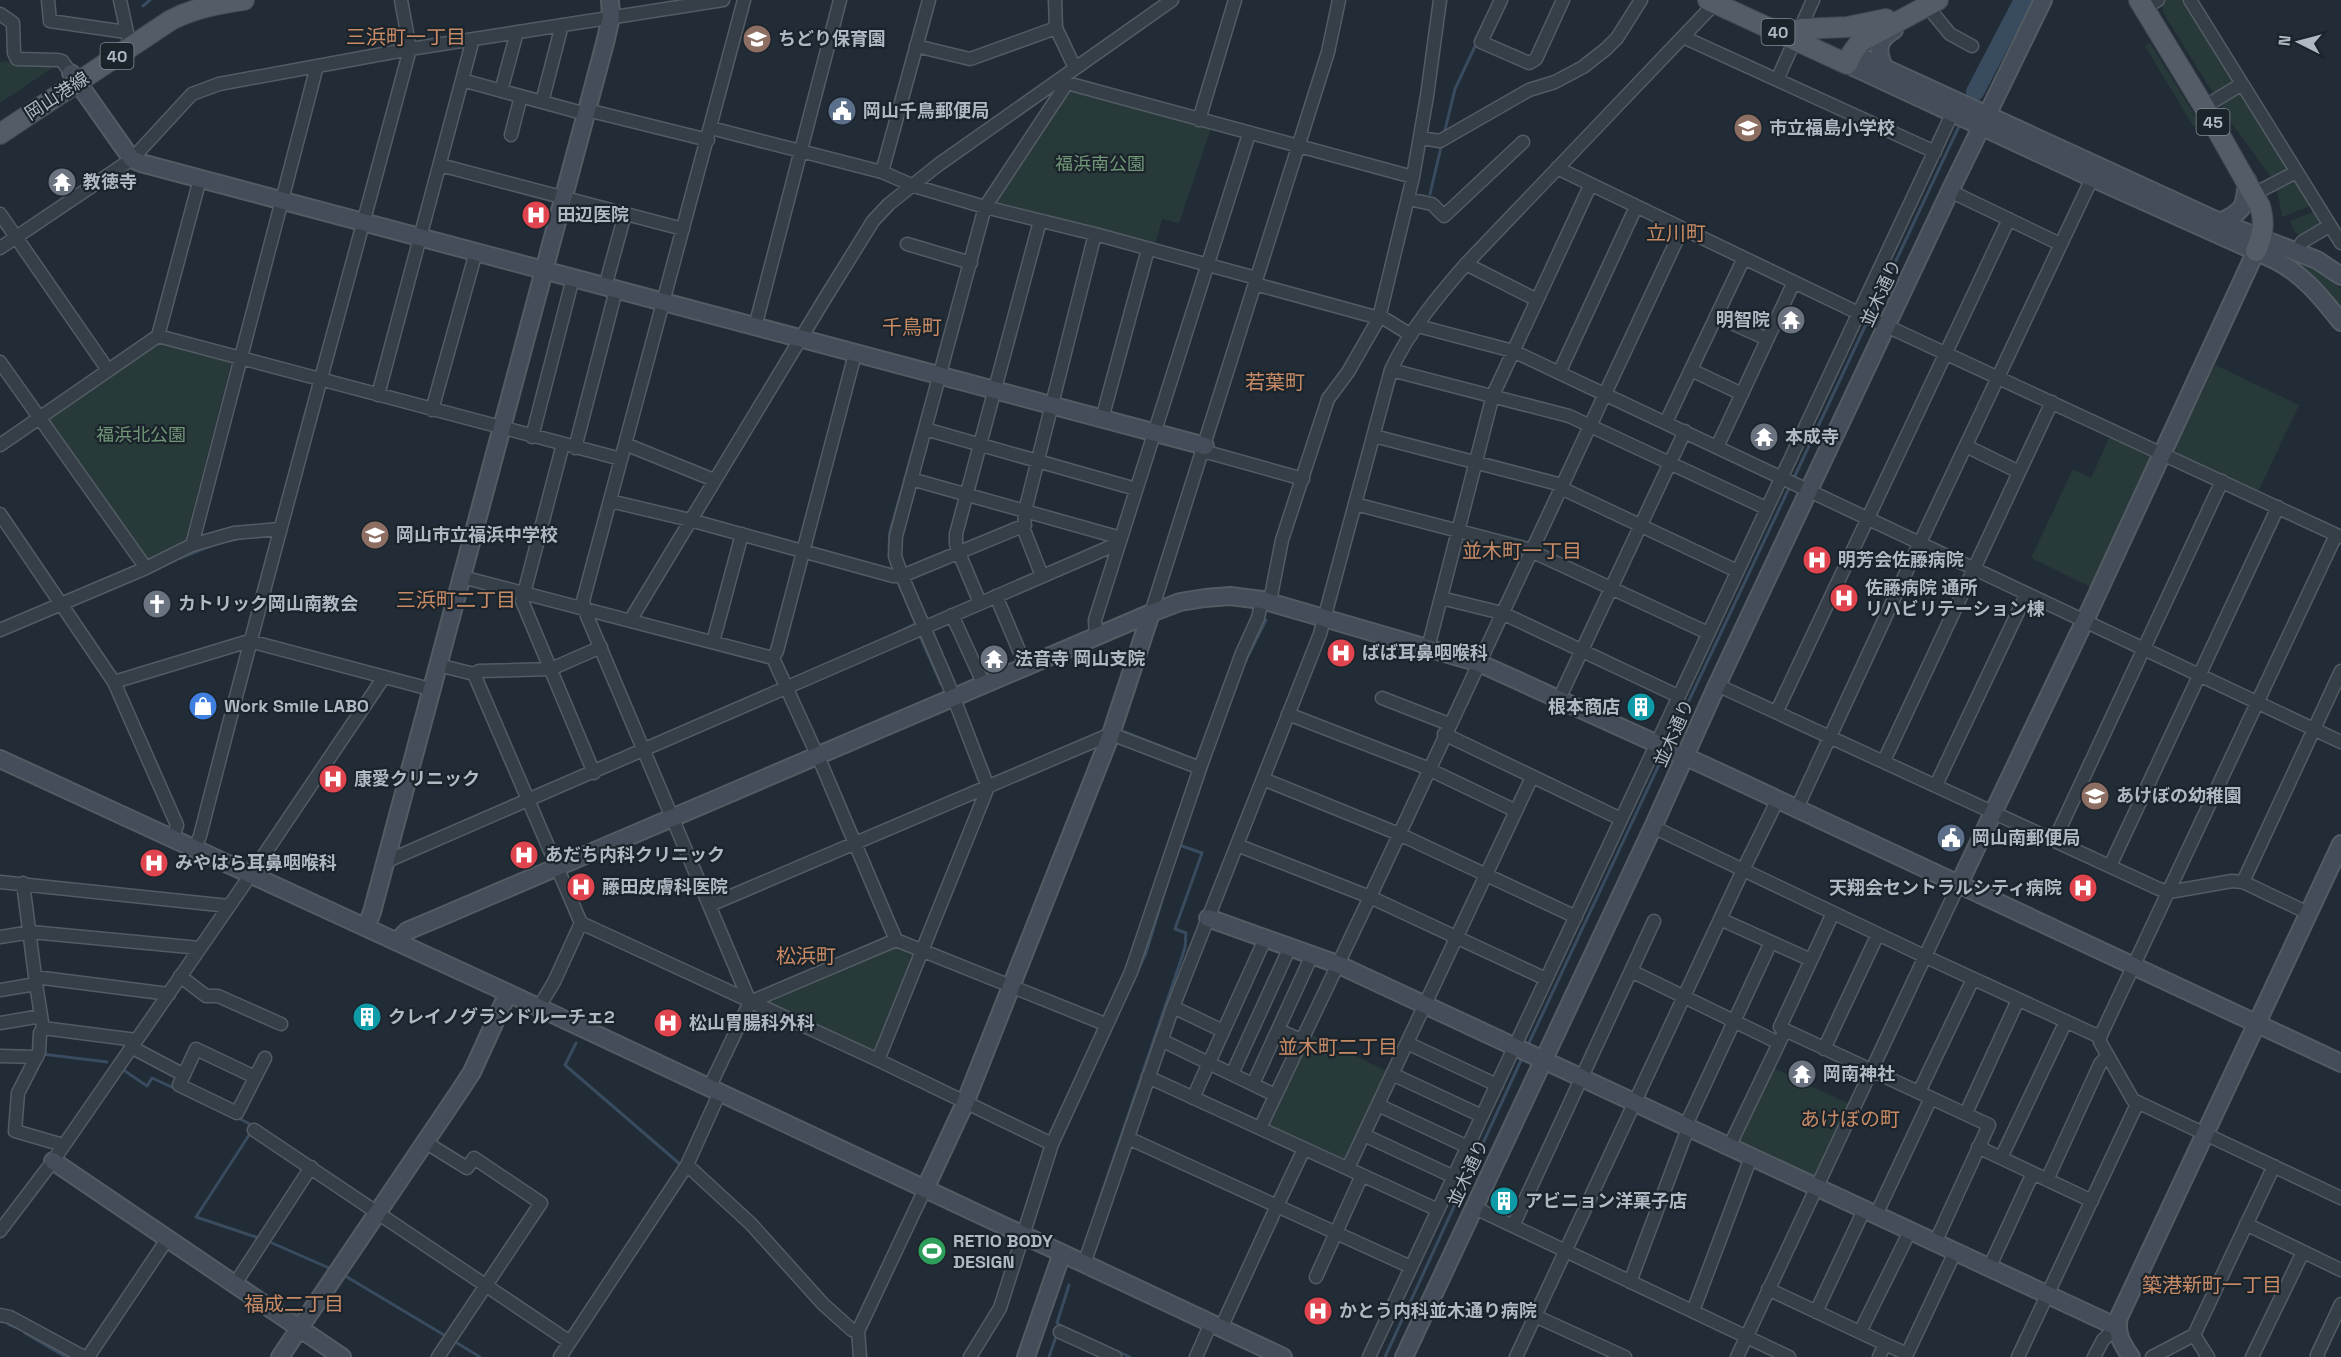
<svg xmlns="http://www.w3.org/2000/svg" width="2341" height="1357" viewBox="0 0 2341 1357" font-family="'Space Grotesk','Noto Sans JP',sans-serif">
	<style>
		.green { fill: #273a39 }
		.lines { fill: none; stroke-linecap: round; stroke-linejoin: round }
		.stream { stroke: #394b5e; stroke-width: 3 }
		.river { stroke: #394b5e; stroke-width: 18 }
		.street-casing { stroke: #535c64; stroke-width: 15 }
		.secondary-casing { stroke: #535c64; stroke-width: 20 }
		.primary-casing { stroke: #3f4750; stroke-width: 22 }
		.street { stroke: #363e47; stroke-width: 12 }
		.secondary { stroke: #444d59; stroke-width: 16 }
		.primary { stroke: #545d67; stroke-width: 20 }
		.labels { text-anchor: middle; stroke-width: 4.5; stroke-linejoin: round; paint-order: stroke }
		.shield { fill: #1b232b; stroke: #838c95; stroke-width: 1.5 }
		.shield-label { font-size: 16px; font-weight: bold; fill: #b0b9c3 }
		.poi-label { font-size: 18px; font-weight: bold; fill: #b0b9c3; stroke: #1b232b; text-anchor: start }
		.street-label { font-size: 18px; fill: #b0b9c3; stroke: #1b232b }
		.park-label { font-size: 18px; fill: #719678; stroke: #1b232b }
		.neighbourhood-label { font-size: 20px; fill: #c98b66; stroke: #1b232b }
	</style>
	<rect width="100%" height="100%" fill="#222c36"/>
	<path class="green" d="M2166,0H2186L2237,82L2216,94L2211,90L2163,12L2162,5Z
		M2150,43L2200,124L2194,127L2145,46Z
		M12,61L13,63H53L55,66L0,103V62Z
		M2242,88L2291,170L2274,179L2271,177L2225,114L2221,107L2224,100Z
		M1071,89L1211,128L1179,223L1162,219L1155,245L995,202L1067,91Z
		M2296,176L2312,205L2282,217L2277,189Z
		M2313,212H2317L2323,222L2322,225L2301,237L2294,231L2290,221Z
		M2292,258L2324,272L2341,290V309L2318,280Z
		M159,342L231,363L185,541L147,563L45,418Z
		M2215,365L2299,405L2258,492L2177,453L2176,447Z
		M2110,436L2149,454L2150,460L2091,587L2031,558L2073,469L2091,478Z
		M893,945L916,952L878,1054L763,1002Z
		M1312,1035L1389,1072L1347,1160L1342,1161L1270,1128V1124Z
		M1771,1067L1849,1104L1816,1176H1812L1739,1142L1738,1138Z"/>
	<g class="lines">
		<path class="stream" d="M143,6L150,0
			M1970,102L1975,92
			M1444,134L1455,89L1477,42
			M1430,194L1442,143
			M1871,314L1961,122
			M1793,480L1868,320
			M228,541L242,538
			M180,558L213,545
			M893,570L889,547L890,532L930,389
			M898,582L916,625
			M919,634L941,684
			M890,636L915,624
			M1244,664L1266,620
			M1122,731L1198,761
			M1669,743L1790,486
			M1197,796L1215,743
			M1138,970L1146,953L1170,874
			M576,1043L565,1065L681,1165
			M1527,1047L1664,754
			M42,1054L107,1062
			M122,1069L147,1086L152,1078L176,1089
			M236,1117L254,1126
			M251,1132L196,1217L256,1237
			M1096,1210L1185,948L1186,933L1175,929L1202,853L1179,845
			M272,1243L329,1268
			M347,1277L444,1335
			M8,1324L15,1327
			M1060,1325L1130,1357
			M25,1333L66,1357
			M457,1343L480,1357
			M1049,1357L1060,1325L1057,1323L1069,1285
			M1385,1357L1523,1056"/>
		<path class="river" d="M1975,92L2023,0"/>
		<g class="street-casing">
			<path id="street" d="M48,0L50,21L126,32
				M120,0L128,37
				M744,0L583,601L587,616L750,1002
				M1055,0L1056,28L1075,68
				M1501,0L1481,42L1529,63L1536,59L1563,0
				M2190,0L2341,243
				M1927,6L1950,34L1972,46
				M2144,9L2158,0
				M0,14L13,23L14,53L17,59L58,60L62,61L71,73
				M1683,37L1935,152
				M916,46L970,59L1056,28
				M1063,78L1067,83L1413,177
				M462,80L586,114
				M1777,80L1813,0
				M501,91L517,32
				M542,102L562,25
				M2204,107L2242,84
				M587,110L708,140
				M1199,120L1235,0
				M711,128L882,172L914,186L985,207L1095,234L1256,278
				M511,135L521,96
				M1420,138L1440,141L1529,90L1555,82L1583,67L1606,49L1617,38L1641,0
				M440,165L683,229
				M1557,168L1852,310L2341,537
				M882,172L929,0
				M1950,191L2060,244
				M2254,194L2296,172
				M1408,199L1432,204L1444,216L1523,142
				M0,214L108,370
				M907,244L971,263
				M0,248L132,159L192,94L219,84L410,49L723,0
				M2296,252L2302,242L2329,226
				M1466,264L1537,300
				M1255,284L1379,318
				M605,287L625,214
				M1380,316L1411,335
				M1716,316L1767,339
				M1418,326L1513,351L2341,742
				M755,327L840,0
				M158,336L621,459
				M0,362L146,568
				M1391,370L1569,416L1766,508
				M1691,370L1742,394
				M1559,373L1636,207
				M378,395L473,39
				M432,410L476,252
				M1102,419L1148,249
				M1666,422L1744,258
				M925,429L1136,489
				M1374,436L1562,485
				M532,437L573,278
				M563,444L522,601L594,773
				M625,444L714,480
				M0,445L158,336L200,179
				M1966,446L2019,472
				M1717,447L1794,282
				M575,448L616,290
				M1203,451L1303,479
				M911,479L1121,538
				M1561,488L1737,571
				M610,501L690,520L893,576H902L1025,525
				M1355,504L1532,550
				M0,514L114,682L177,825L173,838
				M2336,535L2100,1037V1042L2133,1100L2341,1198
				M192,545L317,66
				M1531,551L1708,633
				M1042,576L1024,530L1025,511L1095,234
				M462,577L773,658L823,768L896,940L1105,1024
				M996,596L1026,667
				M1441,598L1502,613L1678,696
				M1270,601L1282,540L1328,399L1348,372L1379,318L1413,177L1427,96L1440,0
				M980,603L959,553L956,544V534L1040,221
				M1151,613L1328,52L1339,0
				M952,615L984,685
				M631,619L824,300L873,221L889,204L938,165L1172,0
				M0,630L146,568L192,545L234,533L279,529
				M1096,638L1095,620L1249,134
				M713,642L742,534
				M1428,648L1493,395L1590,186
				M773,658L777,651L855,354
				M438,665L474,674L581,923L878,1060L1052,1144
				M474,674L479,671L551,669L601,647
				M114,682L249,641L430,689
				M1717,685L2159,889L2169,892L2232,881L2243,882L2308,913
				M1382,698L1449,724
				M1559,699L1685,431
				M1777,711L2009,219
				M1288,714L1422,766L1516,811
				M1444,734L1621,819
				M1884,761L2052,402
				M1263,779L1399,834L1576,917
				M1936,785L2026,595
				M1797,808L1916,551L2095,172
				M1653,827L1924,956L2100,1037
				M2055,839L2222,481
				M1237,845L1370,897L1546,979
				M195,847L200,836C267,572 340,311 410,49L401,0
				M385,862L1119,543
				M2110,866L2278,507
				M0,882L229,906
				M2243,882L2341,671
				M23,883L36,984L43,1028L136,1040
				M710,905L1111,734L1200,768
				M1720,919L1811,960
				M0,937L31,932L200,948
				M1631,971L1779,1043L1785,1030L1989,1125L1935,1243
				M180,976L206,996H218L281,1024
				M35,977L169,994
				M0,990L36,984
				M539,1007L554,982L581,923
				M1173,1007L1223,1031
				M0,1023L41,1016
				M43,1028L40,1033L39,1052L18,1093L15,1131L63,1145
				M1278,1030L1301,1040
				M1785,1030L1780,1027L1833,913
				M1161,1040L1275,1095
				M1407,1043L1497,1085
				M131,1047L184,1075
				M1824,1049L1878,934
				M0,1056L37,1057
				M878,1060L988,787L948,683L902,576L895,556L896,536L985,207L1067,83
				M1232,1074L1290,947
				M1392,1074L1482,1116
				M255,1077L196,1049L179,1085L237,1113L265,1058
				M1148,1077L1438,1210
				M1253,1084L1312,955
				M709,1088L750,1002L896,940
				M1919,1092L1973,979
				M1193,1098L1265,939
				M1378,1105L1468,1147
				M1966,1113L2018,1000
				M1685,1127L1771,942
				M1260,1128L1370,897L1682,229
				M254,1130L570,1342
				M1364,1135L1454,1177
				M1128,1138L1277,1206L1221,1328
				M425,1142L467,1168L474,1158L541,1203L438,1357
				M1729,1147L1779,1043
				M1978,1147L2092,1201
				M1304,1149L1277,1206L1411,1267
				M2001,1158L2066,1021
				M687,1165L751,1224L823,1304L852,1330L858,1331
				M1348,1168L1532,777
				M2047,1180L2100,1064L2107,1056
				M1473,1207L1789,1357
				M1876,1215L1931,1098
				M2246,1224L2341,1270
				M1513,1226L1654,921
				M0,1231L53,1161L243,886L384,677
				M1084,1264L1173,1007L1320,634L1391,370C1409,331 1438,296 1466,264L1718,0
				M1989,1268L2033,1173
				M1316,1277L1362,1175
				M1630,1282L1688,1128
				M235,1284L311,1167
				M1768,1289L1885,1344
				M1693,1311L1751,1157
				M1816,1312L1864,1210
				M0,1315L10,1317L84,1357
				M1535,1316L1625,1357
				M1060,1332L1115,1357
				M1860,1332L1910,1231
				M2194,1335L2208,1357
				M88,1357L168,1238
				M560,1357L687,1165L720,1092
				M860,1357L858,1331L925,1189
				M970,1357L1000,1308L1052,1144L1131,972L1200,768L1242,653L1258,618L1262,600
				M1196,1357L1211,1323
				M1369,1357L1953,112
				M1516,1357L1743,870L1778,799
				M1737,1357L1959,884
				M1879,1357L1885,1344L1907,1354L1955,1252
				M2018,1357L2138,1102
				M2094,1357L2103,1340L2117,1327
				M2152,1357L2194,1335L2274,1166
				M2252,1357L2303,1252
				M2318,1357L2317,1355L2341,1304"/>
		</g>
		<g class="secondary-casing">
			<path id="secondary" d="M1852,53L2220,222L2317,260L2341,276
				M1847,64L2092,178L2275,260C2304,275 2321,297 2341,322
				M1884,67C1876,50 1878,39 1894,30
				M71,73L126,151L132,159L141,163L1205,446
				M2220,222C2245,211 2245,206 2247,180
				M0,759L508,993L1283,1357
				M1959,884L2088,614L2256,251
				M1208,918L1337,964L2117,1327
				M366,927L372,912L605,43L611,17L610,0
				M397,941L407,931L438,918L1151,613L1180,602L1205,598L1230,596L1262,600L1479,663L1706,766L2341,1063
				M53,1161L342,1357
				M925,1189L965,1103L1111,734L1151,613
				M280,1357L459,1092L472,1072L508,993
				M1026,1357L1062,1253
				M1404,1357L1653,827L1717,685L1950,191L2043,0
				M2131,1357C2122,1344 2115,1333 2119,1317L2341,844"/>
		</g>
		<g class="primary-casing">
			<path id="primary" d="M1708,0L1847,64L1852,53L1860,42L1938,0
				M2139,0L2204,107L2260,206C2265,224 2263,234 2256,251
				M1800,29L1847,27L1886,19
				M0,134L171,20C194,8 218,4 244,0"/>
		</g>
		<use href="#street" class="street"/>
		<use href="#secondary" class="secondary"/>
		<use href="#primary" class="primary"/>
	</g>
	<defs>
		<g id="school-disc" transform="scale(1.5)"><circle r="9.5" fill="#8d6e63" stroke="#1b232b"/><path d="M0-5L7-2L0 1L-7-2ZM-4 1L0 2.5L4 1V4Q0 6-4 4Z" fill="#fff"/></g>
		<g id="civic-disc" transform="scale(1.5)"><circle r="9.5" fill="#5c6f8a" stroke="#1b232b"/><path d="M-.6-6.5H3V-4.5H.6V-3L4-1V1h2V6H-6V1h2V-1L-.6-3ZM-1.2 2.5V6h2.4V2.5Z" fill="#fff"/></g>
		<g id="temple-disc" transform="scale(1.5)"><circle r="9.5" fill="#6b7280" stroke="#1b232b"/><path d="M0-6L5-2H3V0L6.5 2.5H4V6H1.5V3h-3V6H-4V2.5H-6.5L-3 0V-2H-5Z" fill="#fff"/></g>
		<g id="hospital-disc" transform="scale(1.5)"><circle r="9.5" fill="#e0444e" stroke="#1b232b"/><path d="M-5-5h3v3.5h4V-5h3V5h-3V1.5h-4V5h-3Z" fill="#fff"/></g>
		<g id="church-disc" transform="scale(1.5)"><circle r="9.5" fill="#6b7280" stroke="#1b232b"/><path d="M-1.2-6h2.4v3.5h3.3v2.4h-3.3V6h-2.4V-.1h-3.3v-2.4h3.3Z" fill="#fff"/></g>
		<g id="shop-disc" transform="scale(1.5)"><circle r="9.5" fill="#3f7fe0" stroke="#1b232b"/><path d="M-5-2.5h2.3a2.7 3.5 0 0 1 5.4 0H5L5.5 6h-11ZM-1.5-2.5h3a1.5 2.3 0 0 0-3 0Z" fill="#fff"/></g>
		<g id="building-disc" transform="scale(1.5)"><circle r="9.5" fill="#0f9aa8" stroke="#1b232b"/><path d="M-4-6H4V6H1V3H-1V6H-4ZM-2.5-4.3h1.7v1.8h-1.7ZM.8-4.3h1.7v1.8H.8ZM-2.5-1h1.7V.8h-1.7ZM.8-1h1.7V.8H.8Z" fill="#fff"/></g>
		<g id="stadium-disc" transform="scale(1.5)"><circle r="9.5" fill="#2e9e5b" stroke="#1b232b"/><path d="M0-5a6.5 5 0 1 0 0 10a6.5 5 0 1 0 0-10ZM-3.5-1.8h7v3.6h-7Z" fill="#fff"/></g>
	</defs>
	<g fill-rule="evenodd">
		<use href="#school-disc" x="757" y="39"/>
		<use href="#civic-disc" x="842" y="111"/>
		<use href="#school-disc" x="1748" y="128"/>
		<use href="#temple-disc" x="62" y="182"/>
		<use href="#hospital-disc" x="536" y="215"/>
		<use href="#temple-disc" x="1791" y="320"/>
		<use href="#temple-disc" x="1764" y="437"/>
		<use href="#school-disc" x="375" y="535"/>
		<use href="#hospital-disc" x="1817" y="560"/>
		<use href="#hospital-disc" x="1844" y="598"/>
		<use href="#church-disc" x="157" y="604"/>
		<use href="#hospital-disc" x="1341" y="653"/>
		<use href="#temple-disc" x="994" y="659"/>
		<use href="#shop-disc" x="203" y="706"/>
		<use href="#building-disc" x="1641" y="707"/>
		<use href="#hospital-disc" x="333" y="779"/>
		<use href="#school-disc" x="2095" y="796"/>
		<use href="#civic-disc" x="1951" y="838"/>
		<use href="#hospital-disc" x="524" y="855"/>
		<use href="#hospital-disc" x="154" y="863"/>
		<use href="#hospital-disc" x="581" y="887"/>
		<use href="#hospital-disc" x="2083" y="888"/>
		<use href="#building-disc" x="367" y="1017"/>
		<use href="#hospital-disc" x="668" y="1023"/>
		<use href="#temple-disc" x="1802" y="1074"/>
		<use href="#building-disc" x="1504" y="1201"/>
		<use href="#stadium-disc" x="932" y="1251"/>
		<use href="#hospital-disc" x="1318" y="1311"/>
	</g>
	<g class="labels">
		<g class="shield">
			<rect x="1761.5" y="19" width="33" height="26" rx="4.5"/>
			<rect x="100.5" y="43" width="33" height="26" rx="4.5"/>
			<rect x="2196.5" y="109" width="33" height="26" rx="4.5"/>
		</g>
		<g class="shield-label">
			<text x="1778" y="38">40</text>
			<text x="117" y="62">40</text>
			<text x="2213" y="128">45</text>
		</g>
		<g class="poi-label">
			<text x="778" y="45">ちどり保育園</text>
			<text x="863" y="117">岡山千鳥郵便局</text>
			<text x="1769" y="134">市立福島小学校</text>
			<text x="83" y="188">教徳寺</text>
			<text x="557" y="221">田辺医院</text>
			<text x="1770" y="326" text-anchor="end">明智院</text>
			<text x="1785" y="443">本成寺</text>
			<text x="396" y="541">岡山市立福浜中学校</text>
			<text x="1838" y="566">明芳会佐藤病院</text>
			<text x="1865" y="594">佐藤病院 通所<tspan x="1865" dy="21">リハビリテーション棟</tspan></text>
			<text x="178" y="610">カトリック岡山南教会</text>
			<text x="1362" y="659">ばば耳鼻咽喉科</text>
			<text x="1015" y="665">法音寺 岡山支院</text>
			<text x="224" y="712">Work Smile LABO</text>
			<text x="1620" y="713" text-anchor="end">根本商店</text>
			<text x="354" y="785">康愛クリニック</text>
			<text x="2116" y="802">あけぼの幼稚園</text>
			<text x="1972" y="844">岡山南郵便局</text>
			<text x="545" y="861">あだち内科クリニック</text>
			<text x="175" y="869">みやはら耳鼻咽喉科</text>
			<text x="602" y="893">藤田皮膚科医院</text>
			<text x="2062" y="894" text-anchor="end">天翔会セントラルシティ病院</text>
			<text x="388" y="1023">クレイノグランドルーチェ2</text>
			<text x="689" y="1029">松山胃腸科外科</text>
			<text x="1823" y="1080">岡南神社</text>
			<text x="1525" y="1207">アビニョン洋菓子店</text>
			<text x="953" y="1247">RETIO BODY<tspan x="953" dy="21">DESIGN</tspan></text>
			<text x="1339" y="1317">かとう内科並木通り病院</text>
		</g>
		<g class="street-label">
			<text transform="translate(57 96) rotate(-33)" y="6">岡山港線</text>
			<text transform="translate(1881 293) rotate(-65)" y="6">並木通り</text>
			<text transform="translate(1674 733) rotate(-66)" y="6">並木通り</text>
			<text transform="translate(1468 1173) rotate(-65)" y="6">並木通り</text>
		</g>
		<g class="park-label">
			<text x="1100" y="170">福浜南公園</text>
			<text x="141" y="441">福浜北公園</text>
		</g>
		<g class="neighbourhood-label">
			<text x="406" y="44">三浜町一丁目</text>
			<text x="1676" y="240">立川町</text>
			<text x="912" y="334">千鳥町</text>
			<text x="1275" y="389">若葉町</text>
			<text x="1522" y="558">並木町一丁目</text>
			<text x="456" y="607">三浜町二丁目</text>
			<text x="806" y="963">松浜町</text>
			<text x="1338" y="1054">並木町二丁目</text>
			<text x="1850" y="1126">あけぼの町</text>
			<text x="2212" y="1292">築港新町一丁目</text>
			<text x="294" y="1311">福成二丁目</text>
		</g>
	</g>
	<g transform="translate(2299 42) rotate(276)" stroke="#1b232b" stroke-width="4.5" paint-order="stroke">
	<path d="M0-4.5L10 22L0 15L-10 22Z" fill="#b0b9c3"/>
	<text y="-9" font-size="16" font-weight="bold" text-anchor="middle" fill="#b0b9c3">N</text>
	</g>
</svg>
